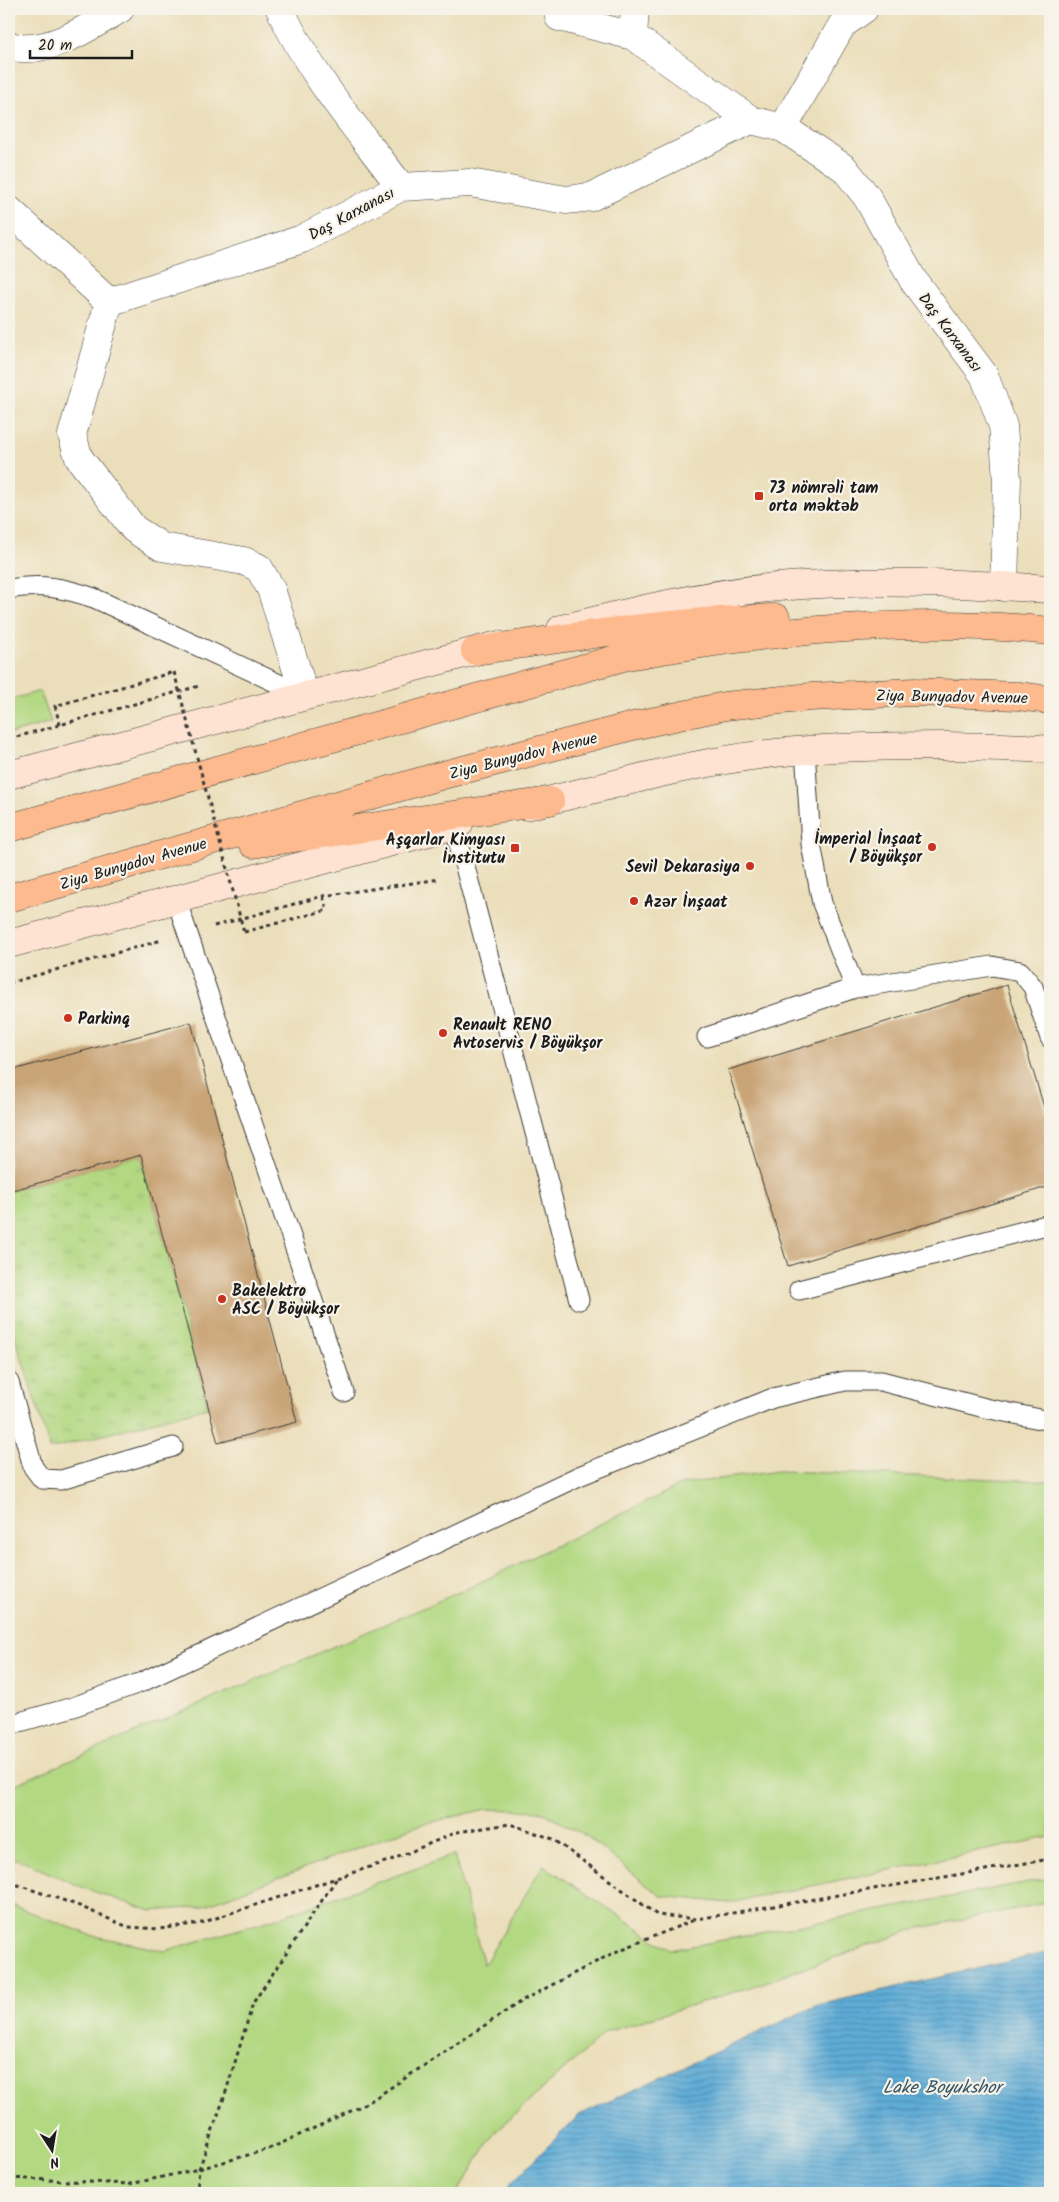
<svg xmlns="http://www.w3.org/2000/svg" width="1059" height="2202" viewBox="0 0 1059 2202" font-family="Kalam,sans-serif">
	<style>
		.grass { fill: #b2d882; stroke: #677a4f }
		.park { fill: url(#park-tufts); stroke: #677a4f }
		.water { fill: url(#water-rules); stroke: #3d647a }
		.building { fill: #c9a477 }
		.lines { fill: none; stroke-linecap: round; stroke-linejoin: round }
		.lane-casing { stroke: #3b3934; stroke-width: 21 }
		.street-casing { stroke: #3b3934; stroke-width: 29 }
		.secondary-casing { stroke: #3b3934; stroke-width: 29 }
		.primary-casing { stroke: #3b3934; stroke-width: 29 }
		.path { stroke: #3b3934; stroke-width: 3; stroke-dasharray: 4 4; stroke-linecap: butt }
		.lane { stroke: #fff; stroke-width: 19 }
		.street { stroke: #fff; stroke-width: 28 }
		.secondary { stroke: #fee3d2; stroke-width: 28 }
		.primary { stroke: #fcba8e; stroke-width: 28 }
		.path-bridge { stroke: #3b3934; stroke-width: 3; stroke-dasharray: 4 4; stroke-linecap: butt }
		.poi-dot { fill: #c8321e; stroke: #f7f3e8; stroke-width: 2 }
		.labels { text-anchor: middle; stroke-width: 4.5; stroke-linejoin: round; paint-order: stroke }
		.street-label { font-size: 16px; fill: #1c1c1c; stroke: #f7f3e8 }
		.poi-label { font-size: 16px; font-weight: bold; fill: #1c1c1c; stroke: #f7f3e8; text-anchor: start }
		.water-label { font-size: 18px; font-style: italic; fill: #365667; stroke: #f7f3e8 }
	</style>
	<defs>
		<pattern id="park-tufts" width="24" height="20" patternUnits="userSpaceOnUse" patternTransform="scale(1.25)"><rect width="24" height="20" fill="#b2d882"/><path d="M3 7l-1-3M5 7V3M7 7l1-3M15 17l-1-3M17 17v-4M19 17l1-3" fill="none" stroke="#98b970"/></pattern>
		<pattern id="water-rules" width="6" height="5" patternUnits="userSpaceOnUse" patternTransform="scale(1.25)"><rect width="6" height="5" fill="#5eacd7"/><path d="M0 2.5h6" fill="none" stroke="#4d8bae"/></pattern>
	</defs>
	<rect width="100%" height="100%" fill="#f7f3e8"/>
	<filter id="ink" filterUnits="userSpaceOnUse"><feTurbulence type="fractalNoise" baseFrequency=".02" numOctaves="2"/><feDisplacementMap in="SourceGraphic" scale="10" xChannelSelector="R" yChannelSelector="G"/><feConvolveMatrix kernelMatrix="1 2 1 2 8 2 1 2 1" color-interpolation-filters="sRGB"/></filter>
	<filter id="wash" filterUnits="userSpaceOnUse"><feTurbulence type="fractalNoise" baseFrequency=".0096" numOctaves="4" result="noise"/><feDisplacementMap in="SourceGraphic" scale="20" xChannelSelector="R" yChannelSelector="G"/><feGaussianBlur stdDeviation="1.12" result="paint"/><feColorMatrix in="noise" values="0 0 0 0 0 0 0 0 0 0 0 0 0 0 0 0 0 1.4 0 .05"/><feComposite in="paint" operator="in"/></filter>
	<g filter="url(#wash)">
		<rect width="100%" height="100%" fill="#ebdeba"/>
		<path class="grass" d="M40,691L51,722L9,734V700Z
			M778,1471L1050,1481V1837L729,1903L661,1896L588,1837L540,1811L486,1809L416,1826L201,1907L151,1911L84,1888L17,1859H9V1787L464,1590L683,1484Z
			M454,1855L484,1965L543,1865L671,1950L1050,1878V1902L915,1929L763,1983L606,2032L494,2133L457,2193H9V1904L90,1935L165,1951L274,1919Z"/>
		<path class="park" d="M141,1155L208,1407L50,1449L9,1317V1191Z"/>
		<path class="water" d="M1050,1952V2193H501L579,2115L818,2005Z"/>
		<g id="blocks">
			<path class="building" d="M1007,985L1050,1127V1186L788,1266L728,1070Z
				M191,1022L297,1422L218,1443L141,1155L9,1191V1071Z"/>
		</g>
	</g>
	<g filter="url(#ink)">
		<use href="#blocks" fill-opacity="0" stroke="#3b3934" stroke-width="1"/>
		<g class="lines">
			<g class="lane-casing">
				<path id="lane" d="M9,589C41,583 64,588 94,598L305,696
					M805,749L811,844L822,903L855,988
					M454,825L579,1300
					M176,899L344,1392
					M707,1037L855,988L992,966L1020,971L1033,987L1050,1038
					M799,1290L1050,1224
					M9,1382L33,1467L42,1479L61,1480L173,1447
					M9,1725L73,1707L142,1682L579,1476L773,1398L845,1381H881L985,1408L1050,1421"/>
			</g>
			<g class="street-casing">
				<path id="street" d="M280,9C312,78 356,127 401,187
					M635,9L633,36L751,120L783,128L844,168L867,197L913,280L984,375L1003,426L1007,479L1004,587
					M559,17L633,36
					M9,46C46,57 89,27 120,9
					M783,128L842,25L864,9
					M9,210L109,302L302,239L401,187L470,183L566,200L591,197L751,120
					M109,302L72,435L79,458L134,529L162,547L244,561L259,568L271,589L305,696"/>
			</g>
			<g class="secondary-casing">
				<path id="secondary" d="M561,629C632,611 704,594 777,587C868,579 959,583 1050,589
					M9,775L498,645
					M527,806C593,790 659,771 726,760C799,747 874,746 948,746C982,747 1016,746 1050,750
					M9,944L459,824"/>
			</g>
			<g class="primary-casing">
				<path id="primary" d="M475,651C575,636 674,621 776,618
					M9,828L627,656C767,631 909,616 1050,631
					M253,844L550,801
					M9,898L443,775L637,725L725,706L810,697L915,692L1018,696L1050,700"/>
			</g>
			<path class="path" d="M60,725L55,706L174,672
				M9,739L199,686
				M214,926L323,896L440,879
				M244,932L327,910L323,896
				M9,983L162,940
				M9,1882L77,1905L128,1927L159,1929L201,1923L391,1860L457,1832L510,1824L553,1839L657,1915L697,1919L1050,1859
				M9,2178L130,2184L199,2169L269,2149L366,2104L523,2000L615,1952L697,1919
				M197,2193L199,2169L225,2095L253,2003L337,1878"/>
			<use href="#lane" class="lane"/>
			<use href="#street" class="street"/>
			<use href="#secondary" class="secondary"/>
			<use href="#primary" class="primary"/>
			<path class="path-bridge" d="M174,672L244,932"/>
		</g>
	</g>
	<g class="poi-dot">
		<rect x="754" y="491" width="10" height="10" rx="2.5"/>
		<circle cx="932" cy="847" r="5"/>
		<rect x="510" y="843" width="10" height="10" rx="2.5"/>
		<circle cx="750" cy="866" r="5"/>
		<circle cx="634" cy="901" r="5"/>
		<circle cx="68" cy="1018" r="5"/>
		<circle cx="443" cy="1033" r="5"/>
		<circle cx="222" cy="1299" r="5"/>
	</g>
	<g class="labels">
		<g class="street-label">
			<text transform="translate(351 213) rotate(-28)" y="6">Daş Karxanası</text>
			<text transform="translate(951 332) rotate(53)" y="6">Daş Karxanası</text>
			<text transform="translate(952 696) rotate(1)" y="6">Ziya Bunyadov Avenue</text>
			<text transform="translate(523 755) rotate(-14)" y="6">Ziya Bunyadov Avenue</text>
			<text transform="translate(133 863) rotate(-16)" y="6">Ziya Bunyadov Avenue</text>
		</g>
		<g class="poi-label">
			<text x="769" y="493">73 nömrəli tam<tspan x="769" dy="18">orta məktəb</tspan></text>
			<text x="922" y="844" text-anchor="end">İmperial İnşaat<tspan x="922" dy="18">/ Böyükşor</tspan></text>
			<text x="505" y="845" text-anchor="end">Aşqarlar Kimyası<tspan x="505" dy="18">İnstitutu</tspan></text>
			<text x="740" y="872" text-anchor="end">Sevil Dekarasiya</text>
			<text x="644" y="907">Azər İnşaat</text>
			<text x="78" y="1024">Parkinq</text>
			<text x="453" y="1030">Renault RENO<tspan x="453" dy="18">Avtoservis / Böyükşor</tspan></text>
			<text x="232" y="1296">Bakelektro<tspan x="232" dy="18">ASC / Böyükşor</tspan></text>
		</g>
		<g class="water-label">
			<text x="942" y="2093">Lake Boyukshor</text>
		</g>
	</g>
	<rect width="1059" height="2202" fill="none" stroke="#f7f3e8" stroke-width="30"/>
	<g transform="translate(52 2150) rotate(168)" stroke="#f7f3e8" stroke-width="4" paint-order="stroke">
	<path d="M0-4L9 19L0 12L-9 19Z" fill="#1c1c1c"/>
	<text y="-8" font-size="14" font-weight="bold" text-anchor="middle" fill="#1c1c1c">N</text>
	</g>
	<path d="M30 50v8h102v-8" fill="none" stroke="#1c1c1c" stroke-width="2.5"/>
	<text x="38" y="50" font-size="15" fill="#1c1c1c" stroke="#f7f3e8" stroke-width="4" paint-order="stroke">20 m</text>
</svg>
